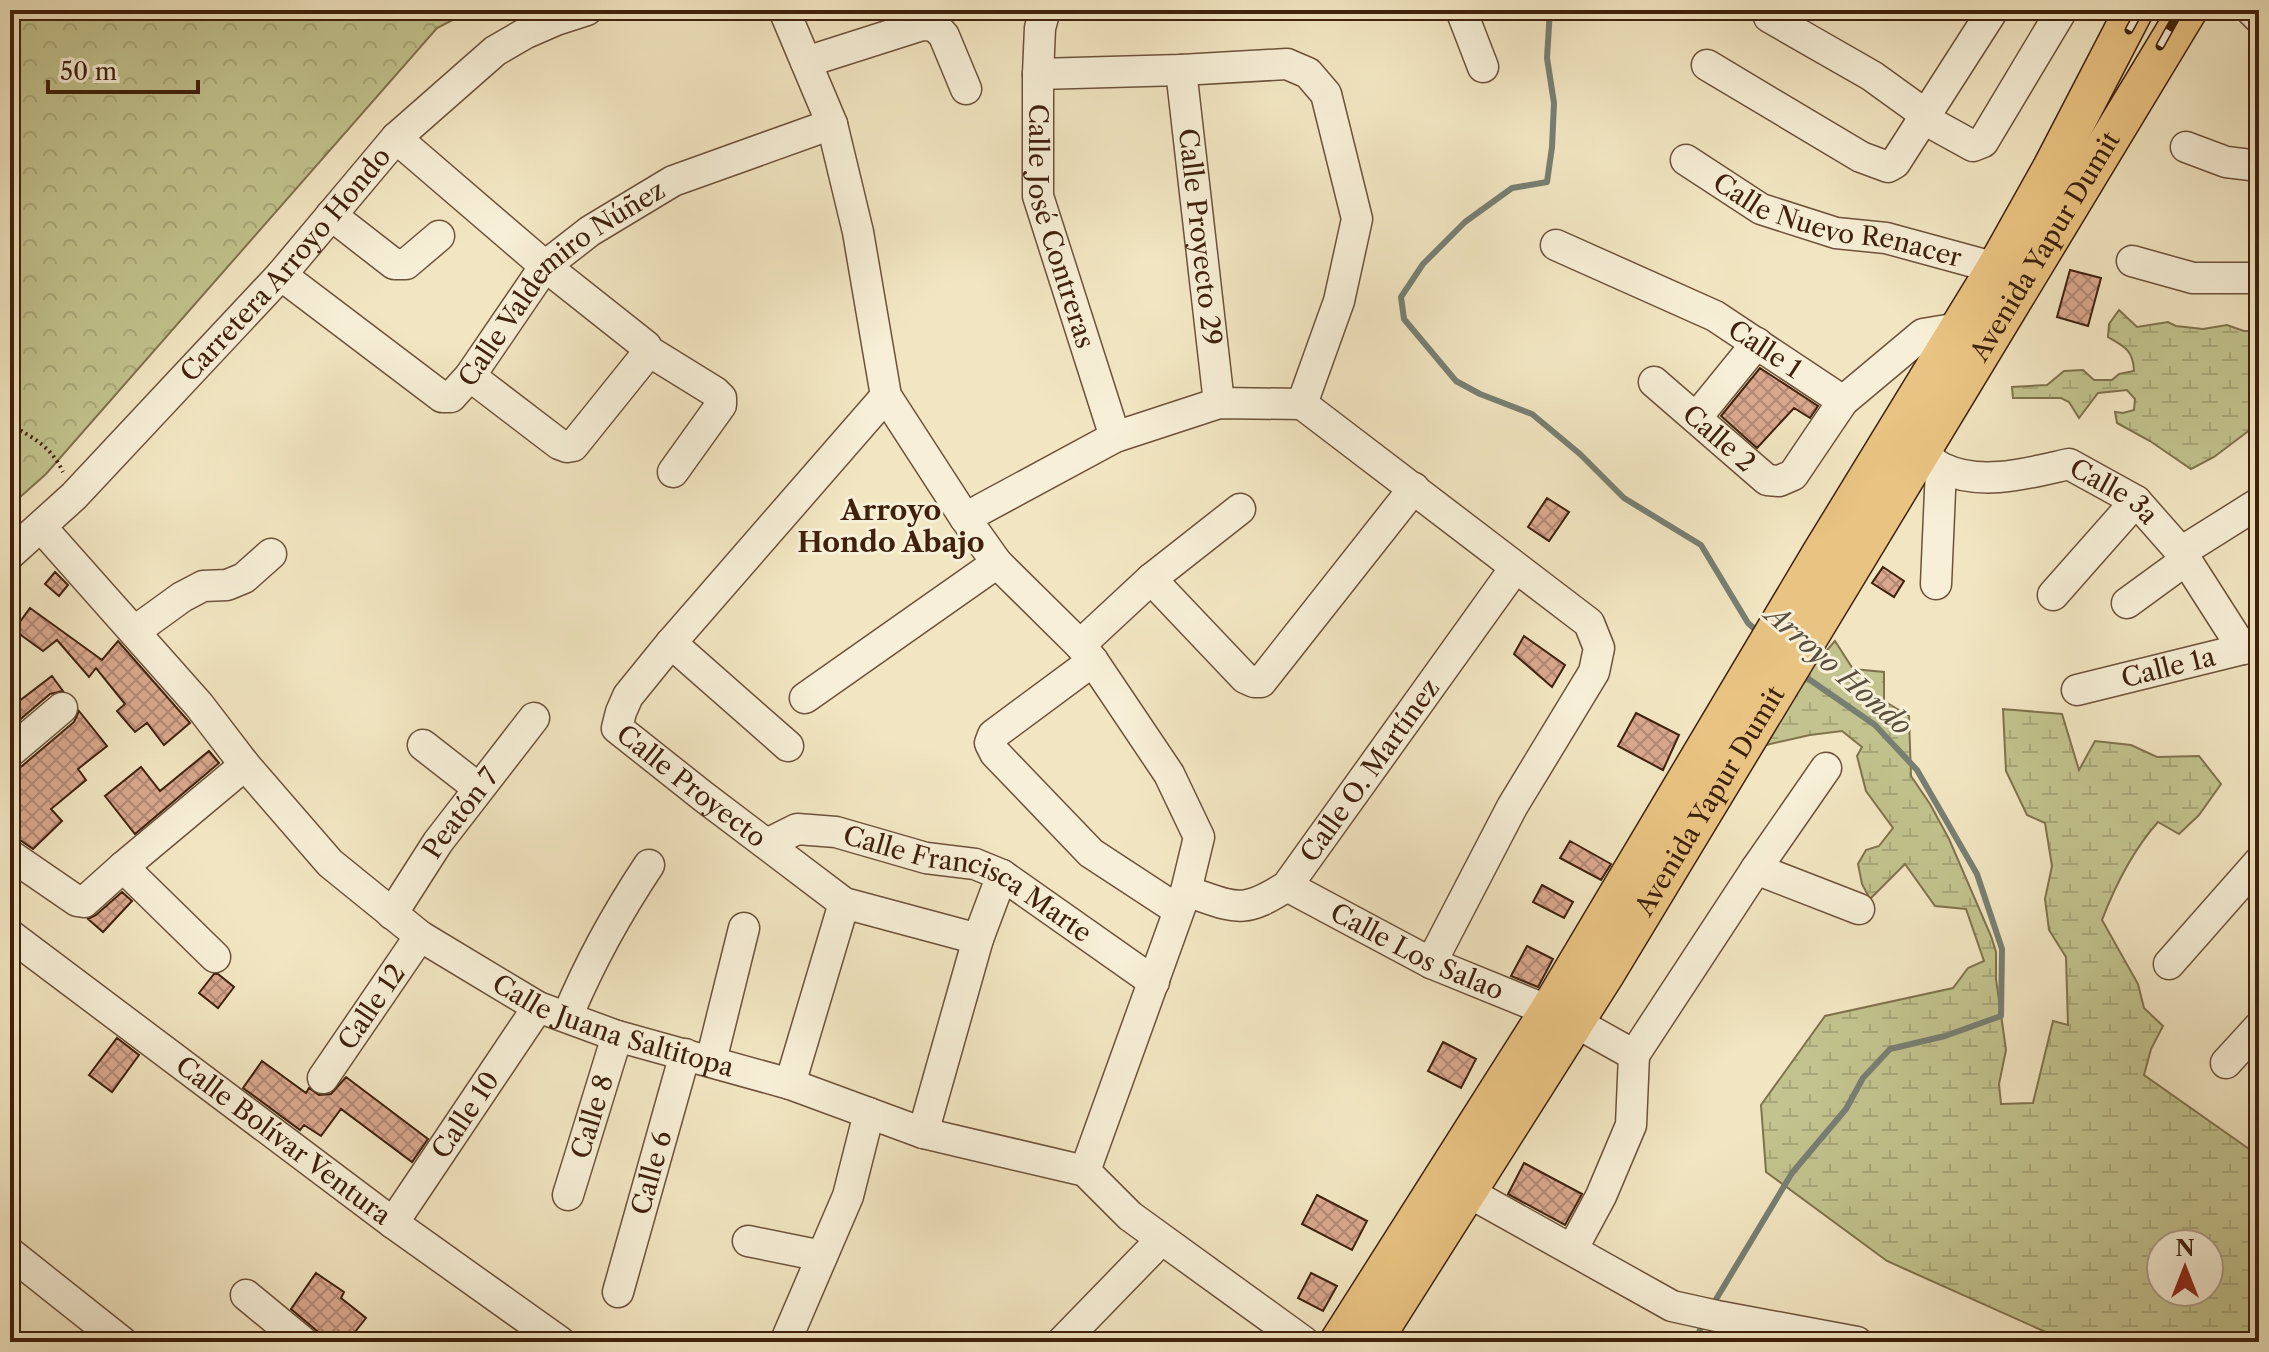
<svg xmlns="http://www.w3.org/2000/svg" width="2269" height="1352" viewBox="0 0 2269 1352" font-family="'Libre Caslon Text',serif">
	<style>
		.forest { fill: url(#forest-crowns); stroke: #80724d; stroke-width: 2 }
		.wetland { fill: url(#wetland-marsh); stroke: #80724d; stroke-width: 2; fill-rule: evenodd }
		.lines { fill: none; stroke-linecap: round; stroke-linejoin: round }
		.stream { stroke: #777f73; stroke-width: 6 }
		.building { fill: url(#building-cross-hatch); stroke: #3f210c; stroke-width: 2 }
		.minor-casing { stroke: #6c523a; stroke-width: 33 }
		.major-casing { stroke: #3f210c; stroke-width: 41 }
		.path { stroke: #3f210c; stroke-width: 4; stroke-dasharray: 2 4; stroke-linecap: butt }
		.minor { stroke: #f7efd7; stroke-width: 30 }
		.major { stroke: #e9c381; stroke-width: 38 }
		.rail-casing { stroke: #3f210c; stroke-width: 9 }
		.rail { stroke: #f7efd7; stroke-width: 6; stroke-dasharray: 18; stroke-linecap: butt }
		.labels { text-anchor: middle; stroke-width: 6; stroke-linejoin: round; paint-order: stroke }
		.street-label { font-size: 26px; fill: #3f210c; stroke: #f7efd7 }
		.neighbourhood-label { font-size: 28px; font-weight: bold; fill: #3f210c; stroke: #f7efd7 }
		.water-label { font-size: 28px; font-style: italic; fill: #5b5040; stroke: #f7efd7 }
	</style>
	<defs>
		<pattern id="forest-crowns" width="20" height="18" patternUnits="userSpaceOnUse" patternTransform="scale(2)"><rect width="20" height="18" fill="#c2c38e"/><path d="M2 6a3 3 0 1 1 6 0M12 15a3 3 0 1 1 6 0" fill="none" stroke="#a8a779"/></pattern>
		<pattern id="wetland-marsh" width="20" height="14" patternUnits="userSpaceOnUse" patternTransform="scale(2)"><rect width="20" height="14" fill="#c2c38e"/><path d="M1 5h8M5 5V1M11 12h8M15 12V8" fill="none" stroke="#a8a779"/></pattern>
		<pattern id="building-cross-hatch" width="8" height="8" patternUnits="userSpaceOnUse" patternTransform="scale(2)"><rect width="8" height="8" fill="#daa88f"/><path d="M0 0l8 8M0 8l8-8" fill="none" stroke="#b28873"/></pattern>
	</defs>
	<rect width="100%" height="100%" fill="#f2e6c2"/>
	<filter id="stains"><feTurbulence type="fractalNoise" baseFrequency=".0025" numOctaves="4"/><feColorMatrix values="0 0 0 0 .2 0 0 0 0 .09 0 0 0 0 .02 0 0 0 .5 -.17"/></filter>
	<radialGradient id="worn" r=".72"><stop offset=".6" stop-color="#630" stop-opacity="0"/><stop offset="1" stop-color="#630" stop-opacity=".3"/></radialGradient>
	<path class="forest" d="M10,10H472L437,28L46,474L10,506Z"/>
	<path class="wetland" d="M2119,310L2137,327L2168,322L2176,326L2203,329L2227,325L2244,331H2259V423L2214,457L2191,469L2150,441L2117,423L2115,412L2123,413L2134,410L2135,399L2127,390L2098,393L2079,418L2069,402L2061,398H2013L2012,387L2047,385L2064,371L2083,370L2094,380H2112L2119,374L2134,371C2133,350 2125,347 2108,337L2109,324Z
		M1835,641L1853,669L1884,672V701L1909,716L1911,776L1930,804L1949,839L1991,936L1996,952V979L2006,1050L1999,1084L2001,1104L2033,1103L2053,1021L2068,1025L2066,957L2049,930L2045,899L2052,866L2045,823L2027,815L2006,771L2003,709L2062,714L2079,770L2095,741L2131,745L2157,757L2199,756L2221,784L2199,815L2179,834L2158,822C2134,849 2115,886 2102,920L2138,984L2144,1008L2163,1026L2151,1049L2144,1075L2259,1156V1342H2078L2048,1333L1887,1261L1766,1172L1761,1105L1825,1016L1953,988L1968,968L1984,961L1966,909L1935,906L1905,864L1870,899L1862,884L1858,864L1866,850L1879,846L1893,828L1866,791L1857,756L1862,747L1842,731L1810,735L1766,745L1812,667ZM2161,1244H2209V1292H2161Z"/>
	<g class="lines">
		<path class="stream" d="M1550,10L1547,58L1554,103L1552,147L1547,182L1512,188L1465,222L1423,264L1401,297L1404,319L1456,381L1480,394L1532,414L1580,454L1624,498L1701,545L1748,623L1758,632
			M1712,1306L1792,1173L1846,1109L1863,1078L1890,1049L1945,1036L2001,1016L2002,949L1977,874L1917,770L1875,725L1800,673
			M1695,1342L1703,1323"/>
	</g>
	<path class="building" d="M2070,270L2101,278L2088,326L2057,317Z
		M1760,368L1818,406L1810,418L1794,408L1757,448L1721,416Z
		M1547,498L1569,512L1549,541L1528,527Z
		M1883,567L1904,581L1894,597L1872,583Z
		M55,572L68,585L59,596L45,584Z
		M30,608L102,660L118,641L190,723L164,745L147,723L135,732L117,711L125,704L96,668L89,677L57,640L43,651L14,630Z
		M1524,636L1565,665L1552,687L1514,654Z
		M52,676L63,691L50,694L10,728V708Z
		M79,711L107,746L78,769L86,780L51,809L62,821L33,849L20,840L10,837V770L22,766L74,722Z
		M1636,713L1679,735L1663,770L1618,746Z
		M209,751L219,763L135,834L105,796L141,767L160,791Z
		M1570,841L1611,864L1601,880L1560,858Z
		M1542,885L1573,902L1564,918L1533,902Z
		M122,892L132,901L103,932L88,919L96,915Z
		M1527,946L1553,959L1538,987L1511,976Z
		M214,974H218L234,987L218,1008L199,993Z
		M117,1038L139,1055L112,1092L89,1075Z
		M1443,1042L1476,1059L1461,1088L1428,1071Z
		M262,1061L306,1093L309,1088L319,1095L331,1094L346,1077L428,1139L412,1162L341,1109L321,1136L304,1125L300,1130L243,1088Z
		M1524,1163L1582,1194L1565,1225L1508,1194Z
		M1317,1195L1367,1221L1352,1250L1302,1224Z
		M316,1273L344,1292L341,1298L366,1318L347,1342H330L291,1309Z
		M1311,1273L1337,1286L1323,1311L1298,1298Z"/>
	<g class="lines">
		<g class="minor-casing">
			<g id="minor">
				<path d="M784,10L832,124L858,232L886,396L965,518L997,563L1080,645L1093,661L1169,774L1199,837L1186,891L1085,1171"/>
				<path id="s1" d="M1045,10L1040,28L1038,74V196L1115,437"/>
				<path d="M1461,10L1483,67"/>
				<path d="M2251,10L2259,18"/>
				<path d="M1769,17L1872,76L1926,115"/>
				<path d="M806,62L922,25C933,25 937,27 944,36L966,89"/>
				<path d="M1707,65L1861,157L1888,167L1895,163L1993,10"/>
				<path id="s2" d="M1181,70L1219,403"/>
				<path d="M1038,74L1181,70L1287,64L1308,73L1326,94L1357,219L1339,301L1302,404"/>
				<path d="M1924,119L1973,146L1983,142L2062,10"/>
				<path d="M396,138L545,266L646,346L647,354L573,446L567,447L559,444L470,376"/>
				<path d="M2186,147L2226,162L2259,166"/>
				<path id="s3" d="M1686,160L1761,209L1836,233L1886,238L1996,268"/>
				<path d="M331,215L394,264H406L439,236"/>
				<path id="s4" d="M1556,245L1715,316L1843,401L1923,334L1959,328"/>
				<path d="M2132,261L2193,278H2259"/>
				<path id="s5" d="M281,275L442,397H451L470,376L545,266L590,231L673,181L832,124"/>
				<path d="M647,350L715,392L721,398V405L673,472"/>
				<path id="s6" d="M1654,382L1767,480L1779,481L1793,475L1843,401"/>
				<path id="s7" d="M886,396L671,643L628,696L621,712L617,728L704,797L844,903L978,939"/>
				<path d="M1302,404L1589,623L1599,648L1594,672L1512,807L1431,963"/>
				<path d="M1696,418L1757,343"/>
				<path id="s8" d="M1922,452C1928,457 1935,465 1942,468C1981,487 2029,473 2069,464L2136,501L2181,552L2243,649"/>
				<path d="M965,518L1115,437L1219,403L1302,404"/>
				<path id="s9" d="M41,527L199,705L245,765L330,863L420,936L538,1007L617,1036L790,1084L923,1133L1085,1171L1130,1216L1304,1342"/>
				<path d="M2181,552L2259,503"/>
				<path id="s10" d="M10,554L74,496L281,275L396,138L495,51L526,33L556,20L587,10"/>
				<path d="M1151,579L1245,678L1254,682H1261L1414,488"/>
				<path d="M1936,584L1941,468"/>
				<path d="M2053,595L2136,501"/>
				<path d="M2127,603L2186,560"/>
				<path d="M135,631L182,597L203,586L227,585L244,578L271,554"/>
				<path d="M671,643L788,746"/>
				<path d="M1080,645L1151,579L1240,509"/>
				<path d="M1093,661L993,735L990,743L995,753L1091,853L1178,910"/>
				<path id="s11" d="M2077,690L2243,649L2257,640"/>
				<path d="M805,698L997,563"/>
				<path d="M423,745L478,788"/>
				<path d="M10,752L62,708"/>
				<path id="s12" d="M767,844L797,829L836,832L926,858L975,864L1002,875L1154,982"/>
				<path d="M10,855L77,901L84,902L123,867L245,765"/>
				<path d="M123,867L215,957"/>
				<path d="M1756,869L1859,909"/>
				<path id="s13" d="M1287,886L1431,963L1549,1011"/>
				<path id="s14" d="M1186,891C1235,907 1241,916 1287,886L1515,568"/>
				<path id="s15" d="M392,914L438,842L534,718"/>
				<path id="s16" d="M10,935L393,1223L560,1342"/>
				<path d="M2169,964L2259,862"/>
				<path d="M567,1017C589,964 617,913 649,865"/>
				<path d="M1575,1022L1634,1055L1756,869L1826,768"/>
				<path d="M711,1061L744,928"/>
				<path d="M2226,1063L2259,1027"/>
				<path id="s17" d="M323,1078L420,936"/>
				<path d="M790,1084L844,903"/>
				<path d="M923,1133L978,939L1002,875"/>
				<path d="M1468,1192L1672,1306L1717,1316L1857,1342"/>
				<path id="s18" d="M568,1195L617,1036"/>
				<path id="s19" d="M393,1223L538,1007"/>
				<path d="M748,1241L822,1256"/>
				<path d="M1573,1248L1601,1196L1631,1125L1634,1055"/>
				<path d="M10,1253L122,1342"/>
				<path id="s20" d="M618,1292L685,1054"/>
				<path d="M246,1295L303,1342"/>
				<path d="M787,1338L848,1196L869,1113"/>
				<path d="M1062,1342L1161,1240"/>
			</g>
		</g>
		<g class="major-casing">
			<g id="major">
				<path d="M1339,1342L1549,1011L1821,554L1996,268L2052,168L2134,10"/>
				<path id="s21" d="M1372,1342L1605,974L2188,10"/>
			</g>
		</g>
		<path class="path" d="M10,424C34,439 50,445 63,472"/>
		<use href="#minor" class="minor"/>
		<use href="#major" class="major"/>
		<g class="rail-casing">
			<path id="rail" d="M2129,30L2140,10
				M2160,46L2180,10"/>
		</g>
		<use href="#rail" class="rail"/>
	</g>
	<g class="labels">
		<g class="street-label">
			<text dy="9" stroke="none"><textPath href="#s3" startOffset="166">Calle Nuevo Renacer</textPath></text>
			<text dy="9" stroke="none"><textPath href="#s1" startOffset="220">Calle José Contreras</textPath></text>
			<text dy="9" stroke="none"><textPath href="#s2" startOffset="168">Calle Proyecto 29</textPath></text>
			<text dy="9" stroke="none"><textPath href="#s21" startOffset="1286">Avenida Yapur Dumit</textPath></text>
			<text dy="9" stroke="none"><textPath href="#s10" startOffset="400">Carretera Arroyo Hondo</textPath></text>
			<text dy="9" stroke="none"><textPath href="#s5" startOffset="372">Calle Valdemiro Núñez</textPath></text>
			<text dy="9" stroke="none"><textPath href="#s4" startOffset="234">Calle 1</textPath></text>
			<text dy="9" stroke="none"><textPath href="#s6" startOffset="86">Calle 2</textPath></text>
			<text dy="9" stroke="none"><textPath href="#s8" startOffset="208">Calle 3a</textPath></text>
			<text dy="9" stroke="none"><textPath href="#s11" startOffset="94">Calle 1a</textPath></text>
			<text dy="9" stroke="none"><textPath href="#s14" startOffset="250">Calle O. Martínez</textPath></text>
			<text dy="9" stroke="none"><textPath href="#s7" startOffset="524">Calle Proyecto</textPath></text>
			<text dy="9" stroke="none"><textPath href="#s21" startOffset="638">Avenida Yapur Dumit</textPath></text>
			<text dy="9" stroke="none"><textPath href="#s15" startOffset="122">Peatón 7</textPath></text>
			<text dy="9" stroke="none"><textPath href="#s12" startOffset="216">Calle Francisca Marte</textPath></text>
			<text dy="9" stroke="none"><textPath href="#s13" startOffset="146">Calle Los Salao</textPath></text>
			<text dy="9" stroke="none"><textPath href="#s17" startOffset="86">Calle 12</textPath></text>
			<text dy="9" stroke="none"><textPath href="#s9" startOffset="774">Calle Juana Saltitopa</textPath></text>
			<text dy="9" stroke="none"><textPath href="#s19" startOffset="130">Calle 10</textPath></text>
			<text dy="9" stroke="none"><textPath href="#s18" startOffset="82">Calle 8</textPath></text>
			<text dy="9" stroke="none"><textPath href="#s16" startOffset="342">Calle Bolívar Ventura</textPath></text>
			<text dy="9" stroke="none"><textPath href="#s20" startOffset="124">Calle 6</textPath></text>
		</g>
		<g class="neighbourhood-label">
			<text x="891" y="520">Arroyo<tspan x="891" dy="32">Hondo Abajo</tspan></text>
		</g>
		<g class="water-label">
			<text transform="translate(1839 670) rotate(41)" y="10">Arroyo Hondo</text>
		</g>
	</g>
	<rect width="2269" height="1352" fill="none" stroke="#f2e6c2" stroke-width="40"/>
	<rect x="12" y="12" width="2245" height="1328" fill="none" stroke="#3f210c" stroke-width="4"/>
	<rect x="20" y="20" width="2229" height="1312" fill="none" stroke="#3f210c" stroke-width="2"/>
	<g transform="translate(2185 1268)"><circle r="38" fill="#f7efd7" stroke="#ad9d86" stroke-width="2"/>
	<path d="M0-6L14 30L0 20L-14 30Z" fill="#8f2418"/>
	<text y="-12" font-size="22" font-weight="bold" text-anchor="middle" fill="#3f210c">N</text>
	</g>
	<path d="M48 80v12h150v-12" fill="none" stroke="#3f210c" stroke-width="4"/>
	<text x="60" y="80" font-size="24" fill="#3f210c" stroke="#f7efd7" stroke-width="6" paint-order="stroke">50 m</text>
	<rect width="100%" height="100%" filter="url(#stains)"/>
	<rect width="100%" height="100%" fill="url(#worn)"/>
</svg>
